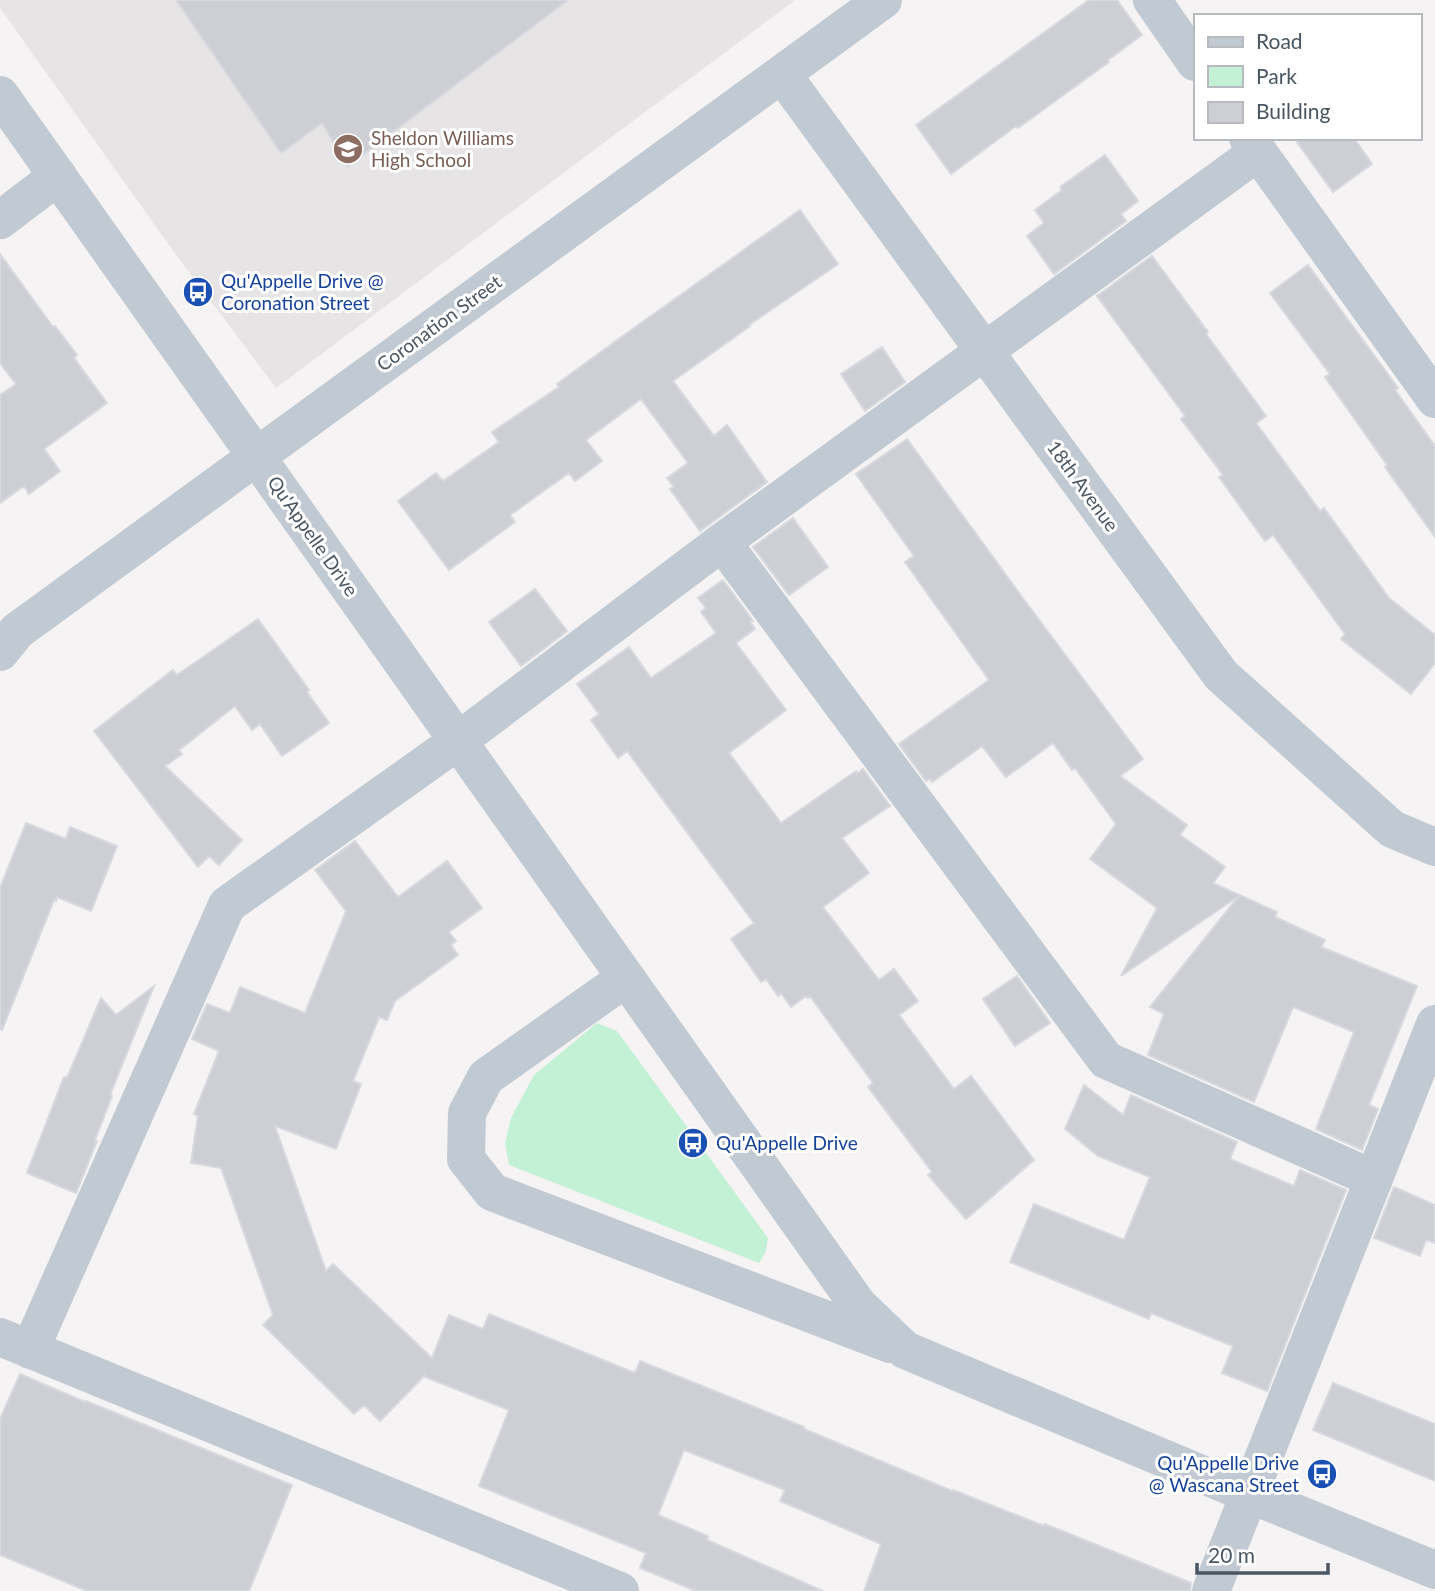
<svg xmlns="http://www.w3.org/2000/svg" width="1435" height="1591" viewBox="0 0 1435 1591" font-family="Lato,sans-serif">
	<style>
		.education { fill: #e6e4e5 }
		.green { fill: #c3f1d5 }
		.building { fill: #cdcfd5; stroke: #d7d9de; stroke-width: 2 }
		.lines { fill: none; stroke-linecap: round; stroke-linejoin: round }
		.minor { stroke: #c1cad2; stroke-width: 38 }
		.labels { text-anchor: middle; stroke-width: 6; stroke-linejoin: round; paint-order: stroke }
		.education-label { font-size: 19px; fill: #785e54; stroke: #fff; text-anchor: start }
		.transit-label { font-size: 19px; fill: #164399; stroke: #fff; text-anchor: start }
		.street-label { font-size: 19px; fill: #4a5661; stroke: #fff }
	</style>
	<rect width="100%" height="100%" fill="#f5f3f3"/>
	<path class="education" d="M0,0H795L276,388L174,252L27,46L0,8Z"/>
	<path class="green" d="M597,1023L617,1031L768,1238L766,1251L759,1263L509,1165L505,1143L511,1118L534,1075Z"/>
	<path class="building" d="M176,0H568L348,166L322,123L281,153Z
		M1089,0H1117L1142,35L1108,60L1109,62L1018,128L1016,126L951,174L916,125Z
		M1294,138H1354L1372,164L1333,192Z
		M1105,155L1138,201L1121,214L1126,221L1054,274L1027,236L1044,223L1035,210L1062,190L1060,187Z
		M800,210L838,264L749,325L750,326L673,381L714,436L727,425L767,482L700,531L670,489L674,487L667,478L688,463L641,399L586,440L602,461L575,481L569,473L510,515L515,522L449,570L398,501L436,473L443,481L499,442L492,432L559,387L557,384L620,338Z
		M0,254L53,327L55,326L77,355L74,358L107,403L44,449L60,471L29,494L24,486L0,503V395L16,384L0,363Z
		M1152,256L1208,332L1206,334L1266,416L1256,423L1320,511L1324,508L1389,598L1435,635V663L1411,694L1341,639L1345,634L1273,535L1265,541L1219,477L1223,475L1181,419L1185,416L1097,296Z
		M1308,265L1398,388L1395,390L1435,446V537L1385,467L1387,465L1325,377L1330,374L1270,293Z
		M882,347L905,382L865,411L841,374Z
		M907,439L1025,601L1143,759L1120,776L1187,825L1180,835L1225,867L1213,883L1277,912L1275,917L1325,940L1321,947L1417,986L1369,1105L1378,1109L1362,1150L1316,1129L1354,1032L1293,1007L1254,1102L1148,1055L1164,1014L1150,1007L1239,896L1121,976L1157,908L1090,859L1116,824L1075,768L1072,770L1053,743L1006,777L982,746L932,782L930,779L926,781L899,744L989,680L905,562L914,556L856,474Z
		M793,518L828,567L789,595L753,547Z
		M723,580L753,621L750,622L755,629L736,643L786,710L729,753L781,823L856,771L857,774L863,769L890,806L842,838L869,873L823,907L879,980L894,969L918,1001L899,1015L954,1089L971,1076L1034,1160L966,1219L928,1175L932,1172L868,1087L873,1083L810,996L808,998L806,996L791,1007L781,993L778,996L766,979L761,982L731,939L754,923L627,751L618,758L591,720L599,714L577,684L629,647L651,678L716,633L701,612L706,608L698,598Z
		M535,589L567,631L521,666L489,622Z
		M258,619L309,690L307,692L329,723L282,756L260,724L252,730L235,706L179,750L182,754L165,766L242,840L219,865L209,856L198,867L94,731L173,670L177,675Z
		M26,823L66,839L70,827L117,846L91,911L57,897L56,901L54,900L2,1030L0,1029V888Z
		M355,841L398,897L447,861L482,908L449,932L456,941L451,945L458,955L395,1001L387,1020L379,1017L353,1081L361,1084L336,1149L275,1126L326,1271L333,1264L432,1358L449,1315L483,1329L489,1314L635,1373L640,1361L804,1427V1429L952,1491L953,1490L1044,1526L1045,1524L1191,1583L1190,1591H864L881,1544L780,1501L785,1490L684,1450L658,1515L708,1536L707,1540L823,1591H696L640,1568L646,1553L479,1486L509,1410L425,1377L426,1374L380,1421L364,1405L354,1414L263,1325L273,1315L221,1168L191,1163L198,1116L194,1114L219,1051L192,1039L207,1004L230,1013L240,987L305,1013L346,911L315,870Z
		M1017,976L1050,1023L1015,1046L983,999Z
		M154,986L110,1095L112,1096L95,1140L97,1141L76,1193L27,1173L64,1077L67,1078L101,998L116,1015Z
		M1084,1085L1123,1115L1131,1095L1237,1142L1230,1159L1294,1186L1300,1170L1346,1190L1267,1391L1222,1373L1233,1346L1151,1313L1149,1319L1010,1262L1034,1204L1124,1240L1150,1177L1098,1156L1065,1129Z
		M1394,1187L1435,1205V1243L1426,1240L1420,1256L1374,1238Z
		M20,1374L85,1402L86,1401L292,1485L249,1591H87L0,1555V1419Z
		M1333,1383L1435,1424V1481L1313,1430Z"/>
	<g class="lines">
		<path class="minor" d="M1152,0L1195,62
			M782,74L1221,675L1392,829L1435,847
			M0,95L858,1305L905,1350L1249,1494L1435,1570
			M1248,138L1435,399
			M0,220L58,176
			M722,542L1106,1060L1374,1179
			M0,652L17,631L883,0
			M626,978L486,1077L467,1113L466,1159L492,1192L890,1344
			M0,1337L620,1591
			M30,1350L227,905L458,741L722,542L1258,152
			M1211,1591L1435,1024"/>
	</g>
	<defs>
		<g id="school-disc" transform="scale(1.575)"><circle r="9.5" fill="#8d6e63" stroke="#fff"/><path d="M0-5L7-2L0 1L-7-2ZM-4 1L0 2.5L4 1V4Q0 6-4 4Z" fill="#fff"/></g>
		<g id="bus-disc" transform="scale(1.575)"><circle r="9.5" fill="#1a4fb4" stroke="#fff"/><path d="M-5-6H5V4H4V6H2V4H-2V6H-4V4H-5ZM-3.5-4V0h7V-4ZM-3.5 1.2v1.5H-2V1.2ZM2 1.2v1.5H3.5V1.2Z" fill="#fff"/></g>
	</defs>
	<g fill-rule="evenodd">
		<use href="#school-disc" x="348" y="149"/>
		<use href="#bus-disc" x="198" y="292"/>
		<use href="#bus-disc" x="693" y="1143"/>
		<use href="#bus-disc" x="1322" y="1474"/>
	</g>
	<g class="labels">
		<g class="education-label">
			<text x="371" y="145">Sheldon Williams<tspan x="371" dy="22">High School</tspan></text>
		</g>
		<g class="transit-label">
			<text x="221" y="288">Qu'Appelle Drive @<tspan x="221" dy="22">Coronation Street</tspan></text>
			<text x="716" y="1150">Qu'Appelle Drive</text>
			<text x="1299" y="1470" text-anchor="end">Qu'Appelle Drive<tspan x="1299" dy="22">@ Wascana Street</tspan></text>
		</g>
		<g class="street-label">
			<text transform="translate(439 323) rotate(-36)" y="7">Coronation Street</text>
			<text transform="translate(1083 486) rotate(54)" y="7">18th Avenue</text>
			<text transform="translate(313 536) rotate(55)" y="7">Qu'Appelle Drive</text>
		</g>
	</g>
	<rect x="1194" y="14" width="228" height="126" fill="#ffffff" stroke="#b7bbc0" stroke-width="2"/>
	<rect x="1208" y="37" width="35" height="10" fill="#c1cad2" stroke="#b7bbc0" stroke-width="2"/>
	<text x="1256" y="49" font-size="21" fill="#4a5661">Road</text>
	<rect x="1208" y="66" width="35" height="21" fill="#c3f1d5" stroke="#b7bbc0" stroke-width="2"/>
	<text x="1256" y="84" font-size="21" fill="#4a5661">Park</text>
	<rect x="1208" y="102" width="35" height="21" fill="#cdcfd5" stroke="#b7bbc0" stroke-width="2"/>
	<text x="1256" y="119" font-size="21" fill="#4a5661">Building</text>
	<path d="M1197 1563v10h131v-10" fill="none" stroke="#4a5661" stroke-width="3.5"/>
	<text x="1208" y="1563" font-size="21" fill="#4a5661" stroke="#ffffff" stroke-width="5" paint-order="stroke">20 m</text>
</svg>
